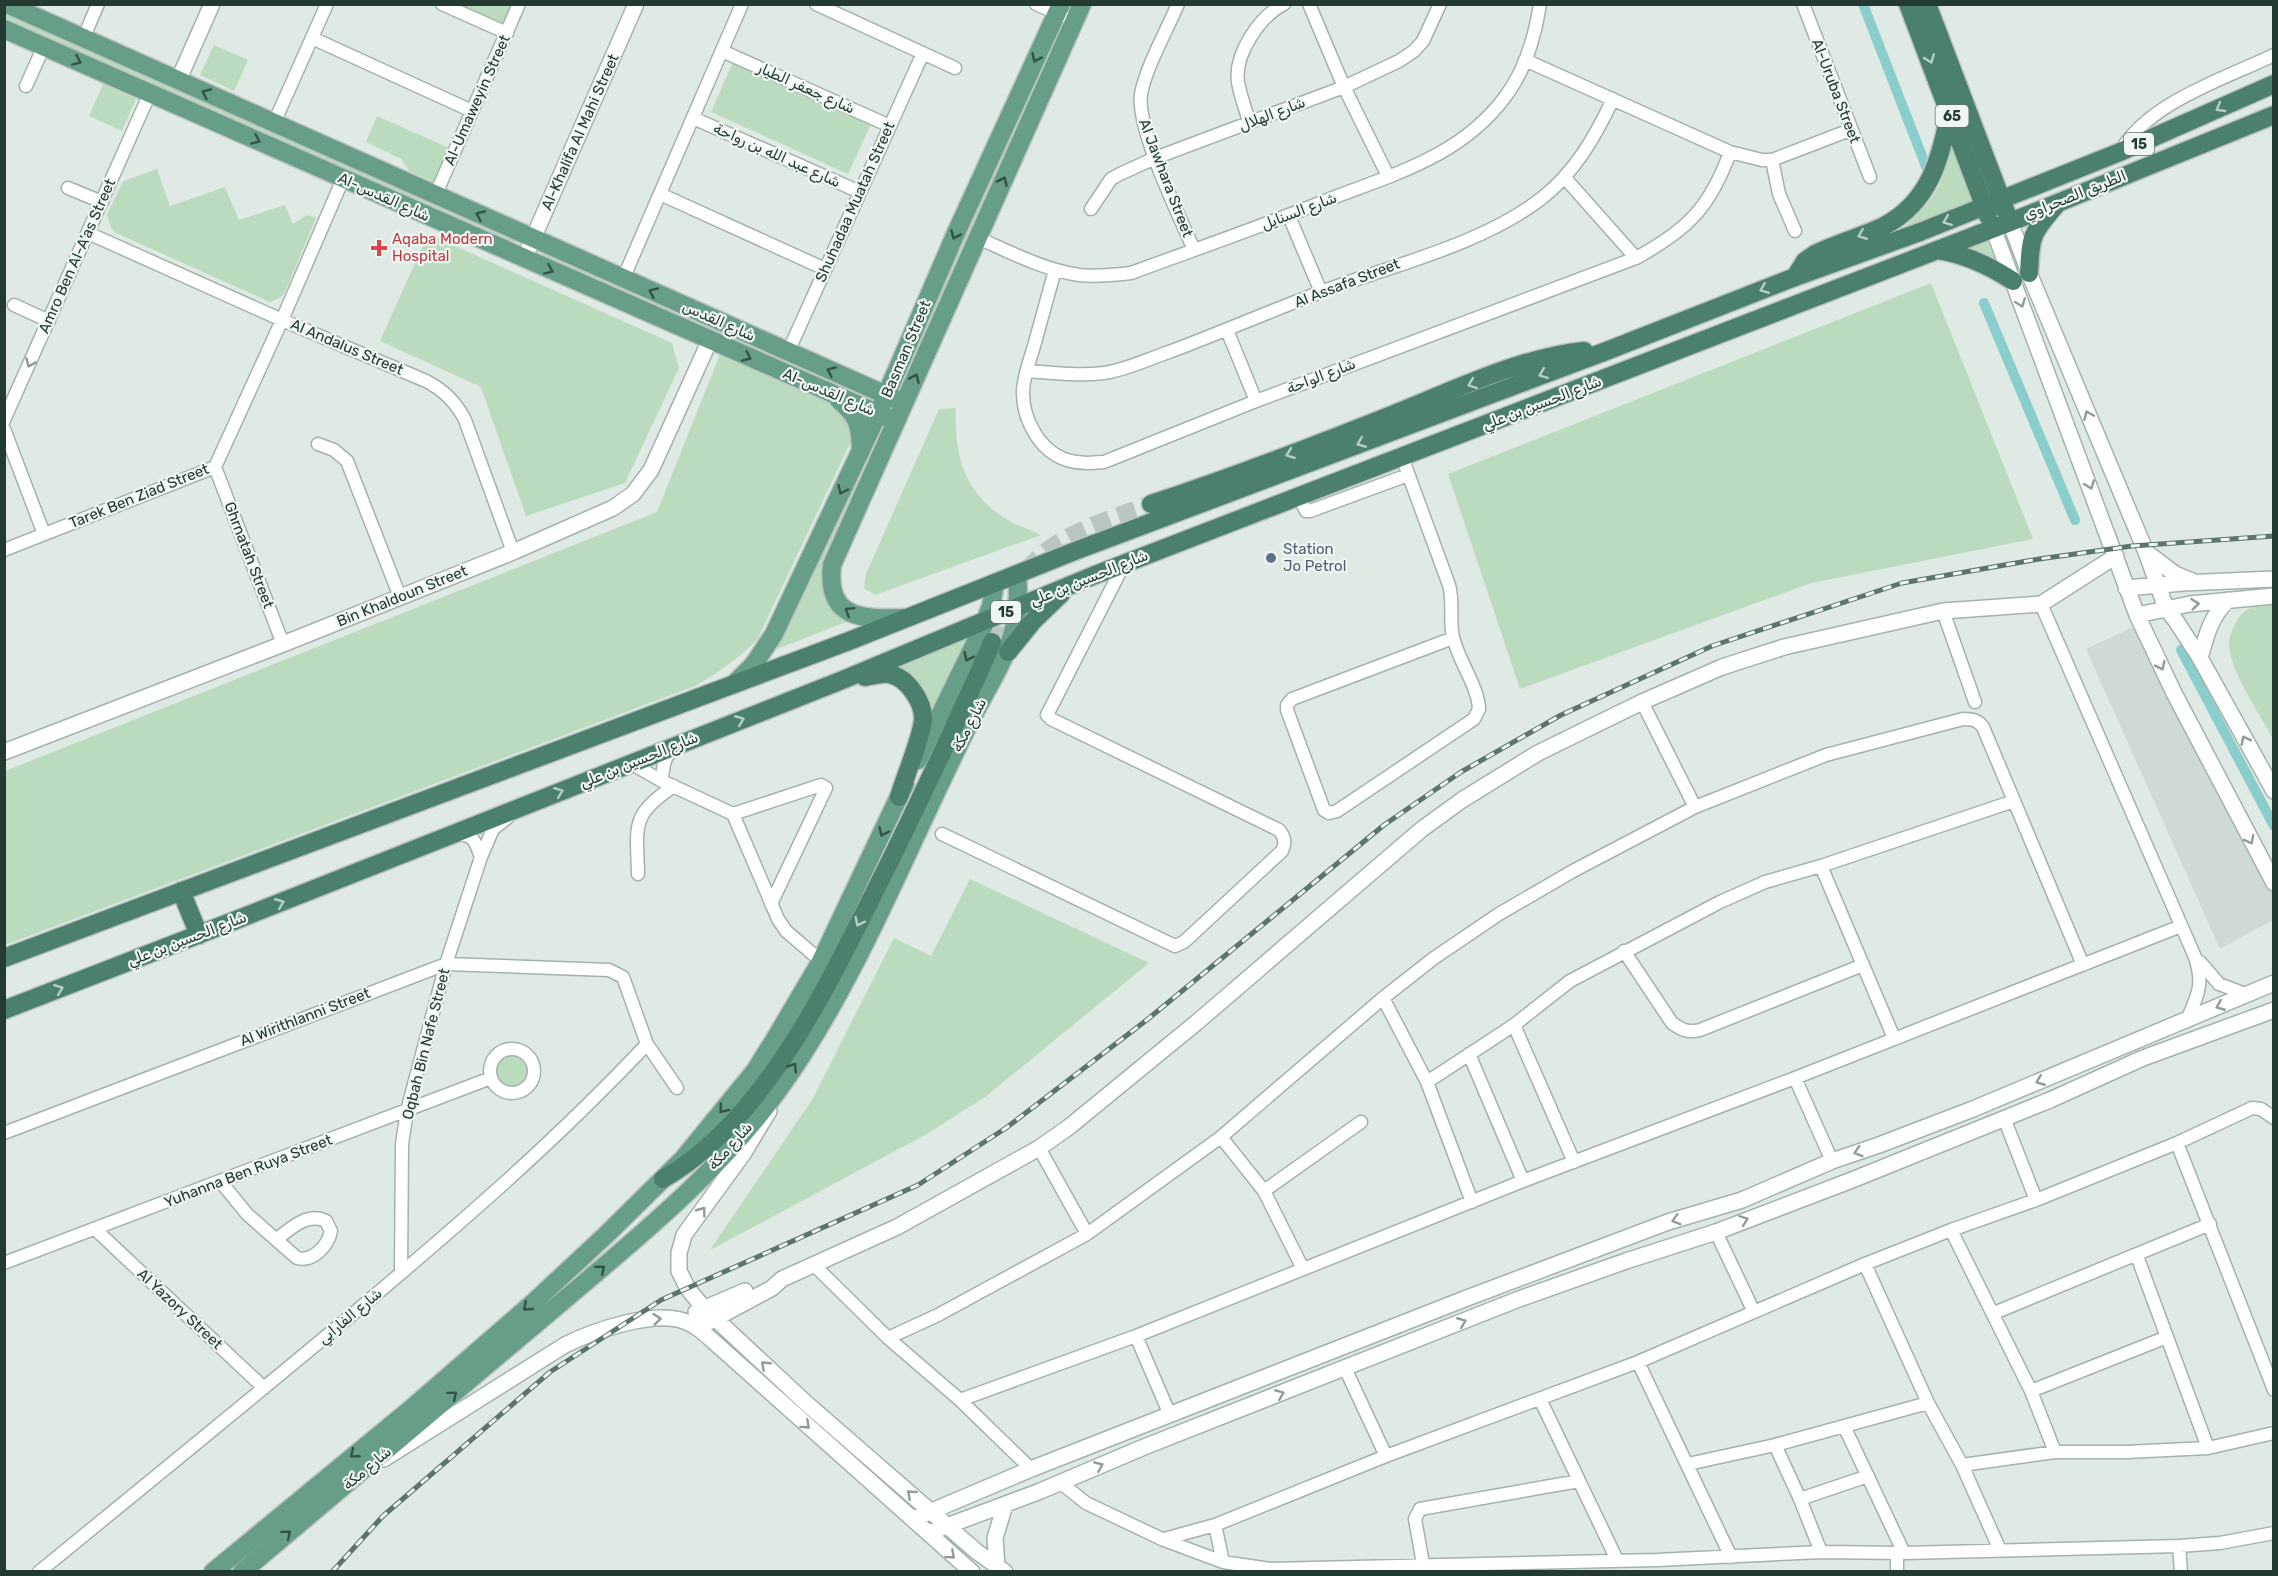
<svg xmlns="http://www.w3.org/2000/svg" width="2278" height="1576" viewBox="0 0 2278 1576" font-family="Rubik,Cairo,sans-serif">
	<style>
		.built { fill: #cedad3 }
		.green { fill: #badbbe }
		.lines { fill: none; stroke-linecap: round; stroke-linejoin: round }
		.canal { stroke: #8acdcd; stroke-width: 10 }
		.trunk-tunnel { stroke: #bac7c0; stroke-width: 18; stroke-dasharray: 18 9; stroke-linecap: butt }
		.minor-casing { stroke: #a3b2aa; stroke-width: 15 }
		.tertiary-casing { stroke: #a3b2aa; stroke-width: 18 }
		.primary-casing { stroke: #bdc4c1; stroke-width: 21 }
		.trunk-casing { stroke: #bdc4c1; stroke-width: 21 }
		.minor { stroke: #fff; stroke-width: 12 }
		.tertiary { stroke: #fff; stroke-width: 15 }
		.primary { stroke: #679e87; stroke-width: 18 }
		.trunk { stroke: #4b816c; stroke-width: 18 }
		.rail-casing { stroke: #5c756b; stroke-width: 5 }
		.rail { stroke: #f0f7f3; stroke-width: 3; stroke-dasharray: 9; stroke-linecap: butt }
		.oneway { stroke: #335346 }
		.oneway2 { stroke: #b6cec4 }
		.oneway3 { stroke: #909c98 }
		.health-dot { fill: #e0444e; stroke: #f0f7f3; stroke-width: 2 }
		.service-dot { fill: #5c6f8a; stroke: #f0f7f3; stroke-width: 2 }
		.labels { text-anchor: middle; stroke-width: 4.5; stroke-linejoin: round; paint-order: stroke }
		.shield { fill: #f0f7f3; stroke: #60736a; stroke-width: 1.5 }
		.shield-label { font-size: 14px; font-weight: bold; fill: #223a30 }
		.street-label { font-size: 15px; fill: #223a30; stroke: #f0f7f3 }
		.health-label { font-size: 15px; fill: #be3a42; stroke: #f0f7f3; text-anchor: start }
		.service-label { font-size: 15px; fill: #4e5e75; stroke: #f0f7f3; text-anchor: start }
	</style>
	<rect width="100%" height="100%" fill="#e0eae4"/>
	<path class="built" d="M2144,622L2273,875V920L2220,949L2086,649Z"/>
	<path class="green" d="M457,5H512L503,24Z
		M5,13L514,238L515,242L511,243L5,22Z
		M1054,35L1057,38L905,387L893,397Z
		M214,45L248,60L234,91L200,75Z
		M733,62L871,124L848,174L711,112Z
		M103,84L136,99L122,131L89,116Z
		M377,116L449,148L434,182L409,171L401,159L366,142Z
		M1952,144L1973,204L1897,233C1931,204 1943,189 1952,144Z
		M157,169L170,206L225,187L239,220L285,205L293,224L308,215L316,218L285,292L281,297L270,302L116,233L111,228L107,215L123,181Z
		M428,234L672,343L679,368L625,483L526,516L481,387L380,341Z
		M1985,235L1997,263L1956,246Z
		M543,252L871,395L868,404L540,261Z
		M1931,283L2033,539L1811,583L1520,689L1448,474Z
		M721,352L836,406L846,417L854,435L757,640C738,659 718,673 695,686L5,945V771L657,512Z
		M956,408C954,453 963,491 1003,517C1014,525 1029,529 1041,535L875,595L864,588L866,574L939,409Z
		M879,424L883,426L857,483L853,505L822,570V582L825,598L834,612L846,622L772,651Z
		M2273,603V739C2260,714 2231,673 2229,646C2228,639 2232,631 2235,624C2242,608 2257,604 2273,603Z
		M967,638L938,708L930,707L926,697L899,665Z
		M970,879L1149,963L985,1097L927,1134L710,1250L812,1100L894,938L931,956Z
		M493 1071a19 19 0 1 1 38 0a19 19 0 1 1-38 0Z"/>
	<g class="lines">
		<path class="canal" d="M1863,4L1927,169
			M1984,303L2075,520
			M2181,650L2274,826"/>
		<path class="trunk-tunnel" d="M1027,571C1052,535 1113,519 1151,504
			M992,642L1008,602"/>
		<g class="minor-casing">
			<path id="minor" d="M442,4L507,33
				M816,4L955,68
				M1036,4L1063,16
				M1178,4C1167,30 1146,67 1141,94C1136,128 1179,215 1194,250
				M1309,4L1344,87L1388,176
				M1803,4L1870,177
				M312,38L472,111
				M83,39L98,4
				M722,51L890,126
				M1525,60L1730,152L1762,160H1772L1850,130
				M26,86L44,46
				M693,118L860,192
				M274,123L327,4
				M1249,123C1246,109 1240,95 1238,82C1234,54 1260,16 1284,4
				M2120,152C2149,102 2224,79 2274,55
				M1772,160L1779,194L1795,231
				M1565,178L1636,258
				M68,188L102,202
				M660,194L825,269
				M435,196L519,4
				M1091,209L1111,179L1120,174L1155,158L1344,87L1399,61L1414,51L1423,41L1440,4
				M1289,216L1321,292
				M88,233L282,320L426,381C444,390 456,402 465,420L513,552
				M978,238C1010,252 1044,270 1079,275C1096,277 1114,275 1131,273C1199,248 1268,224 1335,197C1398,173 1463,154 1505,97C1525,71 1535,36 1540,4
				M1055,270C1048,295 1041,321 1034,346C1030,360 1024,375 1023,390C1022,418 1039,451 1067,460C1079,464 1091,463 1104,462L1256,401L1636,258C1687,230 1710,208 1730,152
				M623,279L742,4
				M14,305L49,321
				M1227,330L1256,401
				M788,352L923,53
				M1027,371C1052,373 1079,376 1104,373C1126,370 1148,359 1169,352C1220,333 1270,311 1321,292C1392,265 1482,245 1542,198C1575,172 1595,137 1613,99
				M4,420L150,93
				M4,429L44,534
				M318,444L334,450L347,461L400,597
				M1402,457L1449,585C1454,603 1449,620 1453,637C1458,660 1478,686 1479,709L1474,719L1337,811L1329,813L1324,810L1287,710V705L1292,699L1453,638
				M215,467L283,644
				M1298,496L1306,511H1310L1408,475
				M4,550L215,467L282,320L343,179
				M2041,604L2195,957C2204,984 2198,995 2187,1020
				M1943,611L1975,702
				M1642,702L1695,807
				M632,764L662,781L733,814L778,919L786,931L821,961
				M662,781C663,767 663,757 675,748
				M733,814L821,785L826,788L771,904
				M457,834C474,835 475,841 481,857
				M942,834L1175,946L1184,942L1282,851C1286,843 1285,837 1279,830L1051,719L1047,715L1124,564
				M1821,866L1894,1038
				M638,874C637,826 630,815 674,786
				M1624,951L1672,1023C1682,1030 1688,1033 1700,1030L1863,965
				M2200,962L2219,984L2248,995
				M1383,998L1427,1082L1472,1202
				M1514,1025L1574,1162
				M490 1071a22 22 0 1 1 44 0a22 22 0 1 1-44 0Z
				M1469,1054L1523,1181
				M1795,1078L1832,1161
				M1427,1082L1514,1025L1570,981L1720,902L1765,882L1821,866L2014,801
				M2004,1118L2036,1200
				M4,1133L446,964L609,970L623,977L647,1044L677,1088
				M1221,1137L1264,1191L1303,1269
				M2177,1143L2274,1390
				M1039,1148L1087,1234
				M220,1181L247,1214L297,1258C313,1262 328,1246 331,1231L326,1221C308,1212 291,1228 277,1239
				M1264,1191L1361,1122
				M95,1229L264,1388
				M1951,1230L2031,1391L2055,1452
				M1716,1232L1754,1312
				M2137,1256L2208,1448
				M4,1263L491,1078
				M1865,1264L1928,1403L1962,1465L2000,1550
				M814,1265L888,1338L960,1400L1031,1469
				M401,1273L402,1144L407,1111L446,964L481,857L493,829L507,818
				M1994,1313L2210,1224
				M1136,1336L1170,1415
				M888,1338L938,1315L1087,1234L1221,1137L1383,998L1434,958L1499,914L1573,871L1695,807L1826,755L1963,719C1972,719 1978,720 1983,727L2083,965
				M1638,1362L1731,1557
				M1345,1368L1386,1456
				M2031,1391L2167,1337
				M1540,1399L1617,1560
				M960,1400L1136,1336L1523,1181L1795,1078L2181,926
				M1844,1426L1904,1553
				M1775,1445L1800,1499L1821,1552
				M1688,1464L1775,1445L1928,1403
				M1962,1465L2055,1452H2126L2208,1448L2274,1433
				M1061,1483L1086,1503L1164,1540L1223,1562L1270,1569L1657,1560L1821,1552L1904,1553L2179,1546L2220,1543L2274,1533
				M1800,1499L1868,1476
				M1215,1525L1223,1562
				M1164,1539L1215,1525L1386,1456L1638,1362L1865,1264L1951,1230L2036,1200L2177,1143L2252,1108L2261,1109L2274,1118
				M2179,1546L2181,1572
				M1897,1552V1572
				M1423,1564L1415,1519L1420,1509L1579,1481
				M39,1572C144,1486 250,1400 354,1313C456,1227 555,1142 647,1044"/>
		</g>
		<g class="tertiary-casing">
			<path id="tertiary" d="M178,81L212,4
				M2010,222L2032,280L2146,552L2166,608L2176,621L2200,658L2274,791
				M1993,228L2137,615L2174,693L2274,883
				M524,259L636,4
				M2146,552L2175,574L2192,581
				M2126,588L2183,583L2274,579
				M2137,615L2190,604L2274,596
				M2200,658C2206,636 2211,616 2228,600
				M4,752L283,644L513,552L613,508L633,494L651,470L710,340
				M769,1111L743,1154L684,1235L679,1253V1271L688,1289L704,1308L806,1403L976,1551L1005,1572
				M696,1312L745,1291
				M698,1328L772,1288L782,1279L897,1227L1039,1148L1069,1127L1196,1023L1422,829L1462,800L1538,753L1642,702L1722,667L1784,647L1943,611L2041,604L2116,556
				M384,1459L565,1345C593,1331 653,1310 684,1321C699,1326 710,1339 722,1349L972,1572
				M913,1519L1031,1469L1467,1298L1668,1222L1742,1200L1832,1161L1879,1145L1973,1109L2274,983
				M928,1533L1038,1492L1144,1447L1519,1299L1626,1261L1716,1232L1852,1180L2050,1100L2143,1058L2274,1010
				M997,1566L995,1538L1005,1505"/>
		</g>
		<g class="primary-casing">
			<path id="primary" d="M7,4L904,403
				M4,29L895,421
				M839,400C858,416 860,425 861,449
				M903,618C861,619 826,619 832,565L1082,4
				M734,684L754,664L774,634L878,414L956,233L1061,4
				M918,760L983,627L991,606L995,583
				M213,1572L412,1408L533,1303L607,1234L683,1159L755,1071L775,1039L821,961L905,784
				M242,1572C345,1484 448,1398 551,1311C631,1243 717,1175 779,1089C846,996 891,887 940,784C951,761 962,737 974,714C1001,662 1023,635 1017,574"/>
		</g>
		<g class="trunk-casing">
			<path id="trunk" d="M1908,4L1988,216
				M1927,4L2006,212
				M1937,250C1965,254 1990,266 2013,281
				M2029,273C2031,235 2031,234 2056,205
				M1795,277L1805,261L1815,254C1837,243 1861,237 1884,226C1930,202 1941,158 1950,110
				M1151,504C1233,477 1314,446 1394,414C1455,390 1518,358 1584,351
				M1008,652L1033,621L1061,594
				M865,677C872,676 882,673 889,674C907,677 924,702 923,720C921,740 905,776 899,797
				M181,891L199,935
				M4,958L849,641L1075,551L1609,350L1795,277L1920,232L2120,152L2274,84
				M4,1010L231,922L840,681L1095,575L2023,217L2274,115
				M663,1179C772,1117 837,965 892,857C913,814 933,772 953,729C966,700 980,672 992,642"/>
		</g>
		<use href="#minor" class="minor"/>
		<use href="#tertiary" class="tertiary"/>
		<use href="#primary" class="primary"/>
		<use href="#trunk" class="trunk"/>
		<g class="rail-casing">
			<path id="rail" d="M332,1572L383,1516L550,1372L661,1300L918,1185L1006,1128L1148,1019L1384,825L1461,772L1561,715L1712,646L1902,583L2039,559L2132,546L2274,536"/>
		</g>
		<use href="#rail" class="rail"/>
	</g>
	<defs><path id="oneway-chevron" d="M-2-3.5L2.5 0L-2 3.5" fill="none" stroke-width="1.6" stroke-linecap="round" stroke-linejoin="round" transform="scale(1.5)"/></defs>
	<g class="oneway">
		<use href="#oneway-chevron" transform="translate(1036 58) rotate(115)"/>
		<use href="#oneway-chevron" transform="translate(77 61) rotate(24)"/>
		<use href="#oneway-chevron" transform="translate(206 93) rotate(-156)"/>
		<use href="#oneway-chevron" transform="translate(256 140) rotate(24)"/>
		<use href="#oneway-chevron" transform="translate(1003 181) rotate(-66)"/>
		<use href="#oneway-chevron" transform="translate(480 215) rotate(-156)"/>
		<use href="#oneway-chevron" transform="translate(955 235) rotate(114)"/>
		<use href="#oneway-chevron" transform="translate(549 270) rotate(24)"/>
		<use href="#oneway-chevron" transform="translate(653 292) rotate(-156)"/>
		<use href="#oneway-chevron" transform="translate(747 357) rotate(24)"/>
		<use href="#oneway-chevron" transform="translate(831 371) rotate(-156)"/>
		<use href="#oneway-chevron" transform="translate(915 378) rotate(-66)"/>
		<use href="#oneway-chevron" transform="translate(842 490) rotate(115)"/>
		<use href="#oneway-chevron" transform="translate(849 611) rotate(-148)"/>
		<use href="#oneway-chevron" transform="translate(968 657) rotate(116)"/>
		<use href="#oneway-chevron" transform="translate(883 832) rotate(115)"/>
		<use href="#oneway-chevron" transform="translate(793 1067) rotate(-57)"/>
		<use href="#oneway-chevron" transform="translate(723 1109) rotate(129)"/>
		<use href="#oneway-chevron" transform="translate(601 1269) rotate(-40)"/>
		<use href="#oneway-chevron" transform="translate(527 1307) rotate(139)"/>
		<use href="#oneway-chevron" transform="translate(453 1395) rotate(-40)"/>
		<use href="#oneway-chevron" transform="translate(354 1454) rotate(141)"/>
		<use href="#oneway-chevron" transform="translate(287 1534) rotate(-40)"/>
	</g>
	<g class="oneway2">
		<use href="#oneway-chevron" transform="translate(1930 59) rotate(69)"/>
		<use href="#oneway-chevron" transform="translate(2220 108) rotate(150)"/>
		<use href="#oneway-chevron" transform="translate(1947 221) rotate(159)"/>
		<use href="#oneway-chevron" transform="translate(1862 235) rotate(158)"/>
		<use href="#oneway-chevron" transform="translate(1764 289) rotate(158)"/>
		<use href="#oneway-chevron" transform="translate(1543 374) rotate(159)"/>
		<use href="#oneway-chevron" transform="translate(1472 384) rotate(159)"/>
		<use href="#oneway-chevron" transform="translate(1361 443) rotate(158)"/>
		<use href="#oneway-chevron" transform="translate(1290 454) rotate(160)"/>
		<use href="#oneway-chevron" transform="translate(740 720) rotate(-22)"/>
		<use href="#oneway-chevron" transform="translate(559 792) rotate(-21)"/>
		<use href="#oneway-chevron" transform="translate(280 903) rotate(-22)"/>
		<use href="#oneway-chevron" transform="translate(859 922) rotate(117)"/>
		<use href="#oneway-chevron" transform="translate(59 989) rotate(-21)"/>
	</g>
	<g class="oneway3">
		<use href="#oneway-chevron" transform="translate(2021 303) rotate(69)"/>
		<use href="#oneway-chevron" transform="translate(30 363) rotate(114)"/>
		<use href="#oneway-chevron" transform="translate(2088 415) rotate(-113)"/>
		<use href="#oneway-chevron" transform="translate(2090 485) rotate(69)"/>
		<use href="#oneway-chevron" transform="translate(2195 604) rotate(-6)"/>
		<use href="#oneway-chevron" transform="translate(2161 666) rotate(64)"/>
		<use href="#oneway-chevron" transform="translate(2245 740) rotate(-117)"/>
		<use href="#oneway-chevron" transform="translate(2250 840) rotate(62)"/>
		<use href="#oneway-chevron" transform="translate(2220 1006) rotate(158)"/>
		<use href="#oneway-chevron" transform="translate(2040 1081) rotate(158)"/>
		<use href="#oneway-chevron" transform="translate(1858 1152) rotate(162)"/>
		<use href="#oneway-chevron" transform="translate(702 1211) rotate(-53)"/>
		<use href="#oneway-chevron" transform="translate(1676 1220) rotate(163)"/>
		<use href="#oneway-chevron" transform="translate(1744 1220) rotate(-21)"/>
		<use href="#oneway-chevron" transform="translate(657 1319) rotate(-6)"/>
		<use href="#oneway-chevron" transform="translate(1462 1322) rotate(-22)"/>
		<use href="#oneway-chevron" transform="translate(765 1365) rotate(-137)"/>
		<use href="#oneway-chevron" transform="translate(1280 1394) rotate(-22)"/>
		<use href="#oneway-chevron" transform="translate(806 1425) rotate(42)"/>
		<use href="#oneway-chevron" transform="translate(1099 1466) rotate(-23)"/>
		<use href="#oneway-chevron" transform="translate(911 1494) rotate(-139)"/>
		<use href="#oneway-chevron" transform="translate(951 1555) rotate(42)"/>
	</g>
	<path class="health-dot" d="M376 239h6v6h6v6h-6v6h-6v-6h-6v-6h6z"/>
	<circle class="service-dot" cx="1271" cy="558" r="6"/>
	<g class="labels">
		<g class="shield">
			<rect x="1935.5" y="105" width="33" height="22" rx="4.5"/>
			<rect x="2124" y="133" width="30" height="22" rx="4.5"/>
			<rect x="991" y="601" width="30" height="22" rx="4.5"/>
		</g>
		<g class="shield-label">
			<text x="1952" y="121">65</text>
			<text x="2139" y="149">15</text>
			<text x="1006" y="617">15</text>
		</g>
		<g class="street-label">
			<text transform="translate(806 88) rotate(24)" y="5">شارع جعفر الطيار</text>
			<text transform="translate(1836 91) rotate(69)" y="5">Al-Uruba Street</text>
			<text transform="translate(477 100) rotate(-66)" y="5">Al-Umaweyin Street</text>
			<text transform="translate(1272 114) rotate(-21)" y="5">شارع الهلال</text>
			<text transform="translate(580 132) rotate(-66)" y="5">Al-Khalifa Al Mahi Street</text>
			<text transform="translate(777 155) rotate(24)" y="5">شارع عبد الله بن رواحة</text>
			<text transform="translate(1166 178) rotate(69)" y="5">Al Jawhara Street</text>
			<text transform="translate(2075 195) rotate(-22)" y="5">الطريق الصحراوي</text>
			<text transform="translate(384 197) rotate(24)" y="5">Al-شارع القدس</text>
			<text transform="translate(855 202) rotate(-66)" y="5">Shuhadaa Muatah Street</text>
			<text transform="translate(1299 211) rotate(-21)" y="5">شارع السنايل</text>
			<text transform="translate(77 256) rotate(-66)" y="5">Amro Ben Al-A'as Street</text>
			<text transform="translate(1347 283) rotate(-21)" y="5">Al Assafa Street</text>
			<text transform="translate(719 321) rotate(24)" y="5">شارع القدس</text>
			<text transform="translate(347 347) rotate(23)" y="5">Al Andalus Street</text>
			<text transform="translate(906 349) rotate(-67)" y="5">Basman Street</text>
			<text transform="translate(1321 376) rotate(-21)" y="5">شارع الواحة</text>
			<text transform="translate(829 392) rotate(23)" y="5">Al-شارع القدس</text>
			<text transform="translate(1542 403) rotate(-21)" y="5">شارع الحسين بن علي</text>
			<text transform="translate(139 496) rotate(-22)" y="5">Tarek Ben Ziad Street</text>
			<text transform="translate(249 555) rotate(69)" y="5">Ghrnatah Street</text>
			<text transform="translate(1089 578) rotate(-22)" y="5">شارع الحسين بن علي</text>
			<text transform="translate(402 596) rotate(-22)" y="5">Bin Khaldoun Street</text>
			<text transform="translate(969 725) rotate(-63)" y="5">شارع مكة</text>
			<text transform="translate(639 760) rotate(-22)" y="5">شارع الحسين بن علي</text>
			<text transform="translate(187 939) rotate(-21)" y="5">شارع الحسين بن علي</text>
			<text transform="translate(305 1017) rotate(-21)" y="5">Al Wirithlanni Street</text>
			<text transform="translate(426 1044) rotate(-76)" y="5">Oqbah Bin Nafe Street</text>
			<text transform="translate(730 1146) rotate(-48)" y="5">شارع مكة</text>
			<text transform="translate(248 1171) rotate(-21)" y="5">Yuhanna Ben Ruya Street</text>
			<text transform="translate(180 1309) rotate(43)" y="5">Al Yazory Street</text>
			<text transform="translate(350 1316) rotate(-40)" y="5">شارع الفارابي</text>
			<text transform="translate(367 1468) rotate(-40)" y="5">شارع مكة</text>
		</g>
		<g class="health-label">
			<text x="392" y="244">Aqaba Modern<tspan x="392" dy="17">Hospital</tspan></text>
		</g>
		<g class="service-label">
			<text x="1283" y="554">Station<tspan x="1283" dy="17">Jo Petrol</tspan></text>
		</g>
	</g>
	<rect width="2278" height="1576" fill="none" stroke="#223a30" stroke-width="12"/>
</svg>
